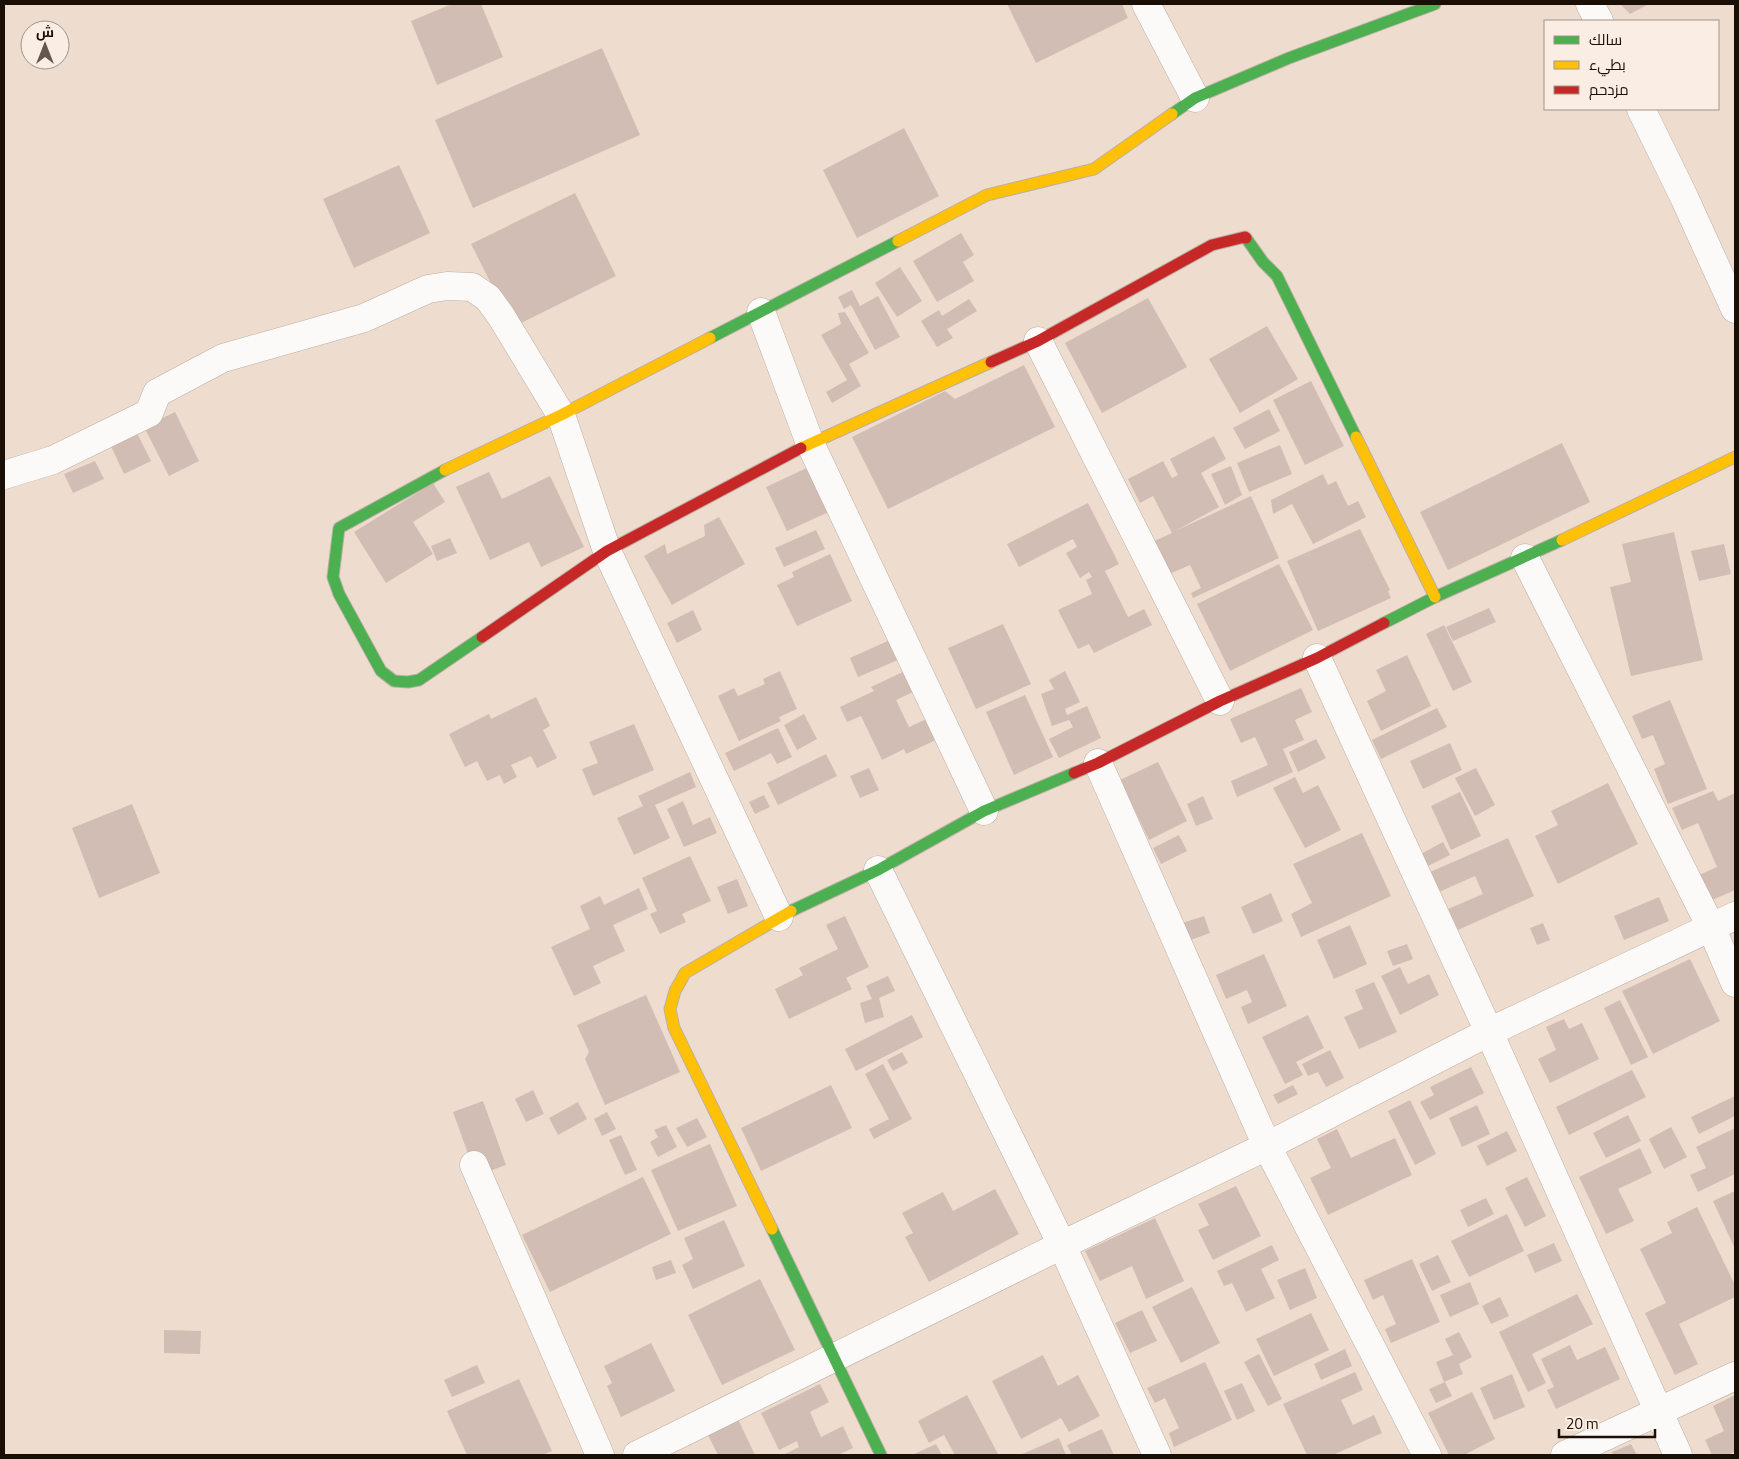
<svg xmlns="http://www.w3.org/2000/svg" width="1739" height="1459" viewBox="0 0 1739 1459" font-family="'Titillium Web',Cairo,sans-serif">
	<style>
		.building { fill: #d1bdb4 }
		.lines { fill: none; stroke-linecap: round; stroke-linejoin: round }
		.street-casing { stroke: #bcafa4; stroke-width: 29 }
		.fast-casing { stroke: #bcafa4; stroke-width: 13 }
		.slow-casing { stroke: #bcafa4; stroke-width: 13 }
		.jam-casing { stroke: #bcafa4; stroke-width: 13 }
		.street { stroke: #fcfaf8; stroke-width: 28 }
		.fast { stroke: #4caf50; stroke-width: 11 }
		.slow { stroke: #ffc107; stroke-width: 11 }
		.jam { stroke: #c62828; stroke-width: 11 }
	</style>
	<rect width="100%" height="100%" fill="#eeddce"/>
	<path class="building" d="M452,4H481L503,57L437,85L411,21Z
		M1007,4H1122L1128,18L1036,63Z
		M1620,4H1649L1630,14Z
		M602,48L640,135L473,208L435,120Z
		M904,128L939,196L857,238L823,170Z
		M399,165L430,233L354,268L323,199Z
		M575,193L616,276L513,327L471,244Z
		M961,233L974,255L963,262L974,281L937,302L913,261Z
		M900,267L922,301L897,317L875,283Z
		M852,290L860,306L878,296L900,337L875,350L851,305L844,309L838,297Z
		M1148,298L1187,367L1102,413L1065,343Z
		M969,299L977,311L947,329L953,338L937,347L921,321L939,310L942,316Z
		M845,312L869,353L849,364L861,386L832,403L826,392L847,380L821,335L841,324L838,313Z
		M1267,326L1298,379L1240,413L1209,359Z
		M1024,365L1055,427L888,509L852,437L945,391L955,399Z
		M1311,381L1344,446L1305,465L1273,400Z
		M1269,409L1280,431L1245,449L1233,428Z
		M175,412L199,461L169,476L144,427Z
		M135,429L151,461L124,474L109,442Z
		M1214,436L1226,459L1201,473L1219,507L1175,531L1251,496L1279,558L1193,598L1191,593L1201,588L1190,565L1167,575L1152,542L1172,533L1153,496L1140,503L1128,479L1163,461L1172,478L1178,475L1170,459Z
		M1562,443L1590,502L1448,570L1420,512Z
		M1280,445L1292,474L1249,492L1237,463Z
		M95,461L104,479L73,493L64,474Z
		M811,466L831,511L787,531L766,487Z
		M1231,466L1242,495L1225,505L1211,474Z
		M489,472L502,499L550,476L584,547L541,567L529,542L490,560L456,487Z
		M1323,474L1328,485L1336,481L1348,506L1358,501L1366,517L1313,544L1292,504L1273,514L1271,500Z
		M433,483L445,502L413,522L433,554L386,583L354,532Z
		M1088,503L1119,564L1105,571L1128,617L1144,609L1152,625L1094,653L1089,644L1078,649L1058,610L1092,594L1086,580L1092,577L1089,572L1080,578L1066,553L1077,547L1073,539L1019,567L1007,544Z
		M719,517L745,564L672,605L644,556L665,544L667,554L705,536L704,525Z
		M1360,529L1390,590L1388,591L1391,598L1318,631L1287,561Z
		M816,530L825,549L784,567L775,548Z
		M1674,532L1703,660L1631,676L1610,587L1631,582L1622,544Z
		M450,538L457,553L437,561L431,546Z
		M1724,544L1731,574L1699,581L1691,551Z
		M830,554L852,601L797,626L777,585L794,577L792,572Z
		M1279,564L1313,630L1230,671L1197,604Z
		M1489,608L1496,622L1453,641L1446,627Z
		M693,610L702,630L677,643L667,623Z
		M1003,624L1031,684L976,709L948,648Z
		M1444,625L1472,682L1453,691L1426,634Z
		M890,640L898,660L858,677L850,658Z
		M1407,655L1431,706L1381,731L1367,701L1386,691L1376,670Z
		M907,670L917,690L896,700L909,727L929,718L938,739L906,754L904,749L882,760L861,716L847,722L840,707L874,691L871,687Z
		M780,671L797,709L779,717L781,721L739,741L718,696L734,688L738,696L765,684L763,679Z
		M1065,671L1080,702L1065,709L1067,715L1087,706L1101,738L1059,758L1049,739L1073,727L1069,720L1052,726L1041,694L1054,689L1049,680Z
		M1301,688L1312,712L1295,720L1304,740L1283,749L1293,772L1237,797L1231,781L1268,765L1255,737L1241,743L1230,719Z
		M1025,695L1053,757L1014,775L986,712Z
		M536,697L550,726L543,730L557,758L537,768L531,756L511,765L517,777L504,784L500,775L487,781L477,761L465,767L449,734L489,714L491,719Z
		M1670,700L1707,789L1668,804L1654,769L1665,764L1653,735L1642,739L1632,716Z
		M1437,708L1447,727L1381,759L1372,740Z
		M804,714L817,739L797,750L784,725Z
		M634,724L654,770L593,796L582,769L598,763L589,742Z
		M778,728L792,757L777,764L771,753L734,771L725,753Z
		M1316,739L1326,758L1298,772L1289,752Z
		M1450,743L1462,770L1423,789L1410,761Z
		M826,754L837,776L778,805L767,783Z
		M1158,762L1187,821L1149,840L1120,780Z
		M869,768L879,790L860,798L850,776Z
		M1476,768L1495,805L1475,816L1455,778Z
		M690,772L696,787L655,805L670,838L634,855L617,818L643,806L638,796Z
		M1295,777L1303,793L1318,785L1341,830L1305,848L1273,788Z
		M1608,783L1638,844L1558,884L1535,836L1558,825L1551,811Z
		M1713,791L1718,801L1735,793V890L1710,901L1699,875L1717,867L1698,823L1682,830L1672,808Z
		M1460,792L1481,836L1451,850L1431,806Z
		M764,795L770,807L755,814L749,802Z
		M1203,796L1213,819L1196,826L1187,804Z
		M683,801L693,825L710,817L717,833L684,847L667,809Z
		M132,804L160,873L99,898L72,828Z
		M1362,833L1391,896L1301,937L1291,914L1312,903L1293,864Z
		M1179,835L1187,851L1161,864L1153,848Z
		M1508,838L1534,896L1458,930L1448,909L1483,894L1475,876L1439,892L1430,872Z
		M1443,842L1450,855L1426,867L1419,855Z
		M690,856L711,901L682,914L686,922L660,934L650,914L657,911L642,878Z
		M737,879L748,906L728,914L717,887Z
		M639,888L648,909L613,925L625,951L593,966L601,983L574,996L551,947L590,929L580,906L600,896L604,905Z
		M1271,893L1283,921L1253,934L1241,907Z
		M1659,897L1669,921L1624,940L1614,916Z
		M845,916L869,967L846,978L852,989L789,1019L775,989L803,975L799,968L838,949L826,925Z
		M1204,916L1210,933L1185,942L1179,924Z
		M1543,923L1550,940L1537,945L1530,928Z
		M1350,925L1367,964L1334,979L1317,940Z
		M1407,944L1413,959L1393,966L1387,951Z
		M1264,954L1287,1006L1248,1024L1241,1007L1252,1002L1247,990L1226,999L1216,975Z
		M1690,959L1720,1021L1653,1054L1622,991Z
		M1400,967L1408,984L1429,974L1439,995L1400,1015L1381,976Z
		M888,976L895,991L879,998L884,1017L865,1023L860,1003L872,999L866,986Z
		M1374,982L1397,1032L1359,1049L1344,1017L1363,1009L1355,990Z
		M646,995L680,1072L605,1105L585,1059L589,1052L577,1025Z
		M1620,1000L1648,1057L1631,1065L1604,1008Z
		M912,1015L923,1037L856,1071L845,1049Z
		M1308,1015L1324,1048L1296,1062L1303,1075L1285,1084L1262,1037Z
		M1564,1019L1569,1029L1582,1023L1599,1059L1550,1083L1538,1059L1556,1050L1546,1027Z
		M1330,1050L1344,1078L1326,1087L1318,1072L1308,1076L1302,1064Z
		M902,1052L908,1063L893,1071L887,1060Z
		M883,1064L912,1119L874,1139L869,1129L889,1119L865,1074Z
		M1471,1067L1484,1093L1430,1120L1420,1102L1434,1095L1430,1087Z
		M1632,1070L1646,1097L1569,1135L1556,1107Z
		M831,1085L852,1128L761,1171L741,1128Z
		M1293,1085L1298,1094L1278,1104L1273,1095Z
		M533,1090L544,1114L526,1122L515,1099Z
		M1735,1096V1116L1699,1134L1691,1117Z
		M1410,1100L1436,1154L1415,1165L1388,1111Z
		M483,1101L506,1165L476,1176L453,1112Z
		M578,1102L587,1119L558,1135L549,1118Z
		M1477,1105L1490,1134L1462,1147L1449,1118Z
		M607,1112L616,1129L602,1136L594,1119Z
		M1628,1115L1641,1141L1606,1158L1593,1133Z
		M697,1118L707,1137L687,1147L676,1128Z
		M666,1125L677,1147L658,1157L650,1142L658,1137L654,1130Z
		M1671,1127L1687,1157L1664,1169L1649,1139Z
		M1735,1128V1174L1698,1192L1690,1175L1706,1168L1696,1147Z
		M1337,1129L1351,1158L1395,1138L1412,1175L1328,1215L1310,1178L1331,1168L1317,1139Z
		M1507,1131L1517,1151L1487,1166L1477,1146Z
		M621,1135L637,1170L625,1175L609,1140Z
		M710,1144L737,1206L678,1231L651,1170Z
		M1640,1148L1652,1173L1618,1189L1634,1221L1606,1234L1579,1177Z
		M643,1177L671,1234L550,1292L522,1235Z
		M1527,1177L1546,1216L1525,1227L1505,1188Z
		M1236,1186L1261,1236L1213,1260L1198,1230L1209,1225L1198,1204Z
		M995,1189L1019,1234L929,1282L905,1237L913,1233L902,1213L943,1192L953,1211Z
		M1735,1191V1249L1713,1201Z
		M1486,1198L1494,1214L1468,1227L1460,1210Z
		M1697,1207L1735,1285V1297L1679,1324L1698,1364L1675,1375L1645,1313L1666,1303L1640,1249L1672,1233L1667,1222Z
		M1507,1214L1524,1251L1469,1277L1451,1241Z
		M1155,1218L1184,1281L1146,1299L1132,1266L1100,1281L1085,1251Z
		M724,1220L745,1266L693,1289L682,1265L693,1259L684,1238Z
		M1554,1243L1562,1261L1535,1273L1527,1255Z
		M1272,1245L1279,1260L1261,1269L1275,1298L1246,1312L1232,1283L1224,1286L1217,1271Z
		M1438,1255L1451,1282L1432,1291L1419,1264Z
		M1412,1259L1440,1322L1391,1343L1385,1329L1396,1324L1383,1295L1373,1300L1364,1280Z
		M671,1260L676,1273L656,1280L652,1267Z
		M1305,1268L1317,1298L1290,1310L1277,1280Z
		M760,1279L795,1350L722,1385L688,1315Z
		M1470,1282L1479,1304L1450,1317L1440,1295Z
		M1192,1287L1220,1343L1181,1363L1152,1307Z
		M1577,1294L1593,1324L1532,1354L1546,1383L1528,1392L1499,1332Z
		M1500,1297L1509,1316L1491,1324L1482,1306Z
		M1142,1310L1157,1341L1130,1353L1115,1323Z
		M1311,1313L1329,1350L1274,1376L1256,1339Z
		M164,1330L201,1331L200,1354L164,1353Z
		M1459,1332L1472,1357L1459,1364L1463,1374L1444,1382L1436,1362L1453,1355L1445,1339Z
		M651,1343L675,1391L621,1417L607,1386L612,1383L604,1366Z
		M1570,1345L1577,1360L1605,1347L1620,1379L1556,1409L1547,1390L1554,1387L1541,1359Z
		M1345,1349L1352,1366L1321,1380L1314,1364Z
		M1259,1354L1282,1399L1268,1406L1244,1362Z
		M1043,1355L1058,1386L1078,1375L1100,1416L1069,1432L1061,1418L1021,1439L992,1381Z
		M1205,1362L1232,1420L1174,1447L1169,1433L1179,1428L1165,1398L1155,1403L1147,1388Z
		M477,1365L485,1383L452,1397L444,1380Z
		M1355,1372L1363,1390L1341,1400L1353,1425L1374,1415L1382,1433L1333,1455H1307L1283,1404Z
		M1512,1374L1525,1407L1494,1420L1480,1388Z
		M519,1379L552,1451L542,1455H467L447,1411Z
		M1445,1382L1452,1396L1436,1403L1429,1389Z
		M1242,1383L1255,1411L1237,1420L1224,1391Z
		M820,1384L829,1402L810,1412L821,1437L843,1426L853,1448L838,1455H783L799,1447L797,1441L779,1450L761,1413Z
		M1472,1392L1495,1439L1464,1455H1449L1428,1413Z
		M967,1395L998,1454L996,1455H955L944,1435L929,1443L918,1421Z
		M1735,1395V1455L1734,1452L1727,1455H1712L1705,1440L1724,1431L1713,1406Z
		M736,1415L755,1455H718L705,1429Z
		M1102,1429L1114,1455H1072L1067,1445Z
		M1059,1438L1066,1455H1020Z
		M936,1444L942,1455H912Z
		M1631,1444L1637,1455H1613L1612,1452Z"/>
	<g class="lines">
		<g class="street-casing">
			<path id="street" d="M1146,4L1195,98
				M1590,4L1599,21
				M1641,109L1684,197L1735,309
				M761,312L810,443L984,811
				M1038,341L1220,701
				M4,475L53,460L149,413L157,393L223,358L364,318L428,289L447,286L472,287L488,298L501,316L561,415L607,551L779,917
				M1525,558L1711,927L1735,983
				M1317,658L1489,1032L1678,1455
				M1098,763L1267,1146L1427,1455
				M878,870L1062,1245L1157,1455
				M474,1165L600,1455
				M637,1455L1062,1245L1267,1146L1489,1032L1735,916
				M1565,1455L1735,1376"/>
		</g>
		<g class="fast-casing">
			<path id="fast" d="M1172,114L1195,98L1289,58L1435,4
				M1246,238L1263,262L1277,276L1356,437
				M710,338L898,241
				M445,470L339,528L333,577L339,594L381,671L394,681L408,682L419,680L482,637
				M1384,623L1435,597L1562,540
				M791,911L878,870L984,811L1074,773
				M772,1229L881,1455"/>
		</g>
		<g class="slow-casing">
			<path id="slow" d="M898,241L987,195L1094,169L1172,114
				M1356,437L1435,597
				M801,448L991,362
				M445,470L561,415L710,338
				M1562,540L1735,457
				M772,1229L674,1028L670,1009L675,991L685,973L791,911"/>
		</g>
		<g class="jam-casing">
			<path id="jam" d="M991,362L1038,341L1212,245L1245,237L1246,238
				M482,637L607,551L801,448
				M1074,773L1098,763L1220,701L1317,658L1384,623"/>
		</g>
		<use href="#street" class="street"/>
		<use href="#fast" class="fast"/>
		<use href="#slow" class="slow"/>
		<use href="#jam" class="jam"/>
	</g>
	<rect width="1739" height="1459" fill="none" stroke="#190f06" stroke-width="10"/>
	<rect x="1544" y="20" width="175" height="90" fill="#faede3" stroke="#a0948b"/>
	<rect x="1554" y="36" width="25" height="8" fill="#4caf50" stroke="#a0948b"/>
	<text x="1589" y="45" font-size="15" fill="#190f06">سالك</text>
	<rect x="1554" y="61" width="25" height="8" fill="#ffc107" stroke="#a0948b"/>
	<text x="1589" y="70" font-size="15" fill="#190f06">بطيء</text>
	<rect x="1554" y="86" width="25" height="8" fill="#c62828" stroke="#a0948b"/>
	<text x="1589" y="95" font-size="15" fill="#190f06">مزدحم</text>
	<g transform="translate(45 45)"><circle r="24" fill="#faede3" stroke="#a0948b"/>
	<path d="M0-4L9 19L0 12L-9 19Z" fill="#64574c"/>
	<text y="-8" font-size="14" font-weight="bold" text-anchor="middle" fill="#190f06">ش</text>
	</g>
	<path d="M1559 1429v8h96v-8" fill="none" stroke="#190f06" stroke-width="2.5"/>
	<text x="1566" y="1429" font-size="15" fill="#190f06" stroke="#faede3" stroke-width="4" paint-order="stroke">20 m</text>
</svg>
